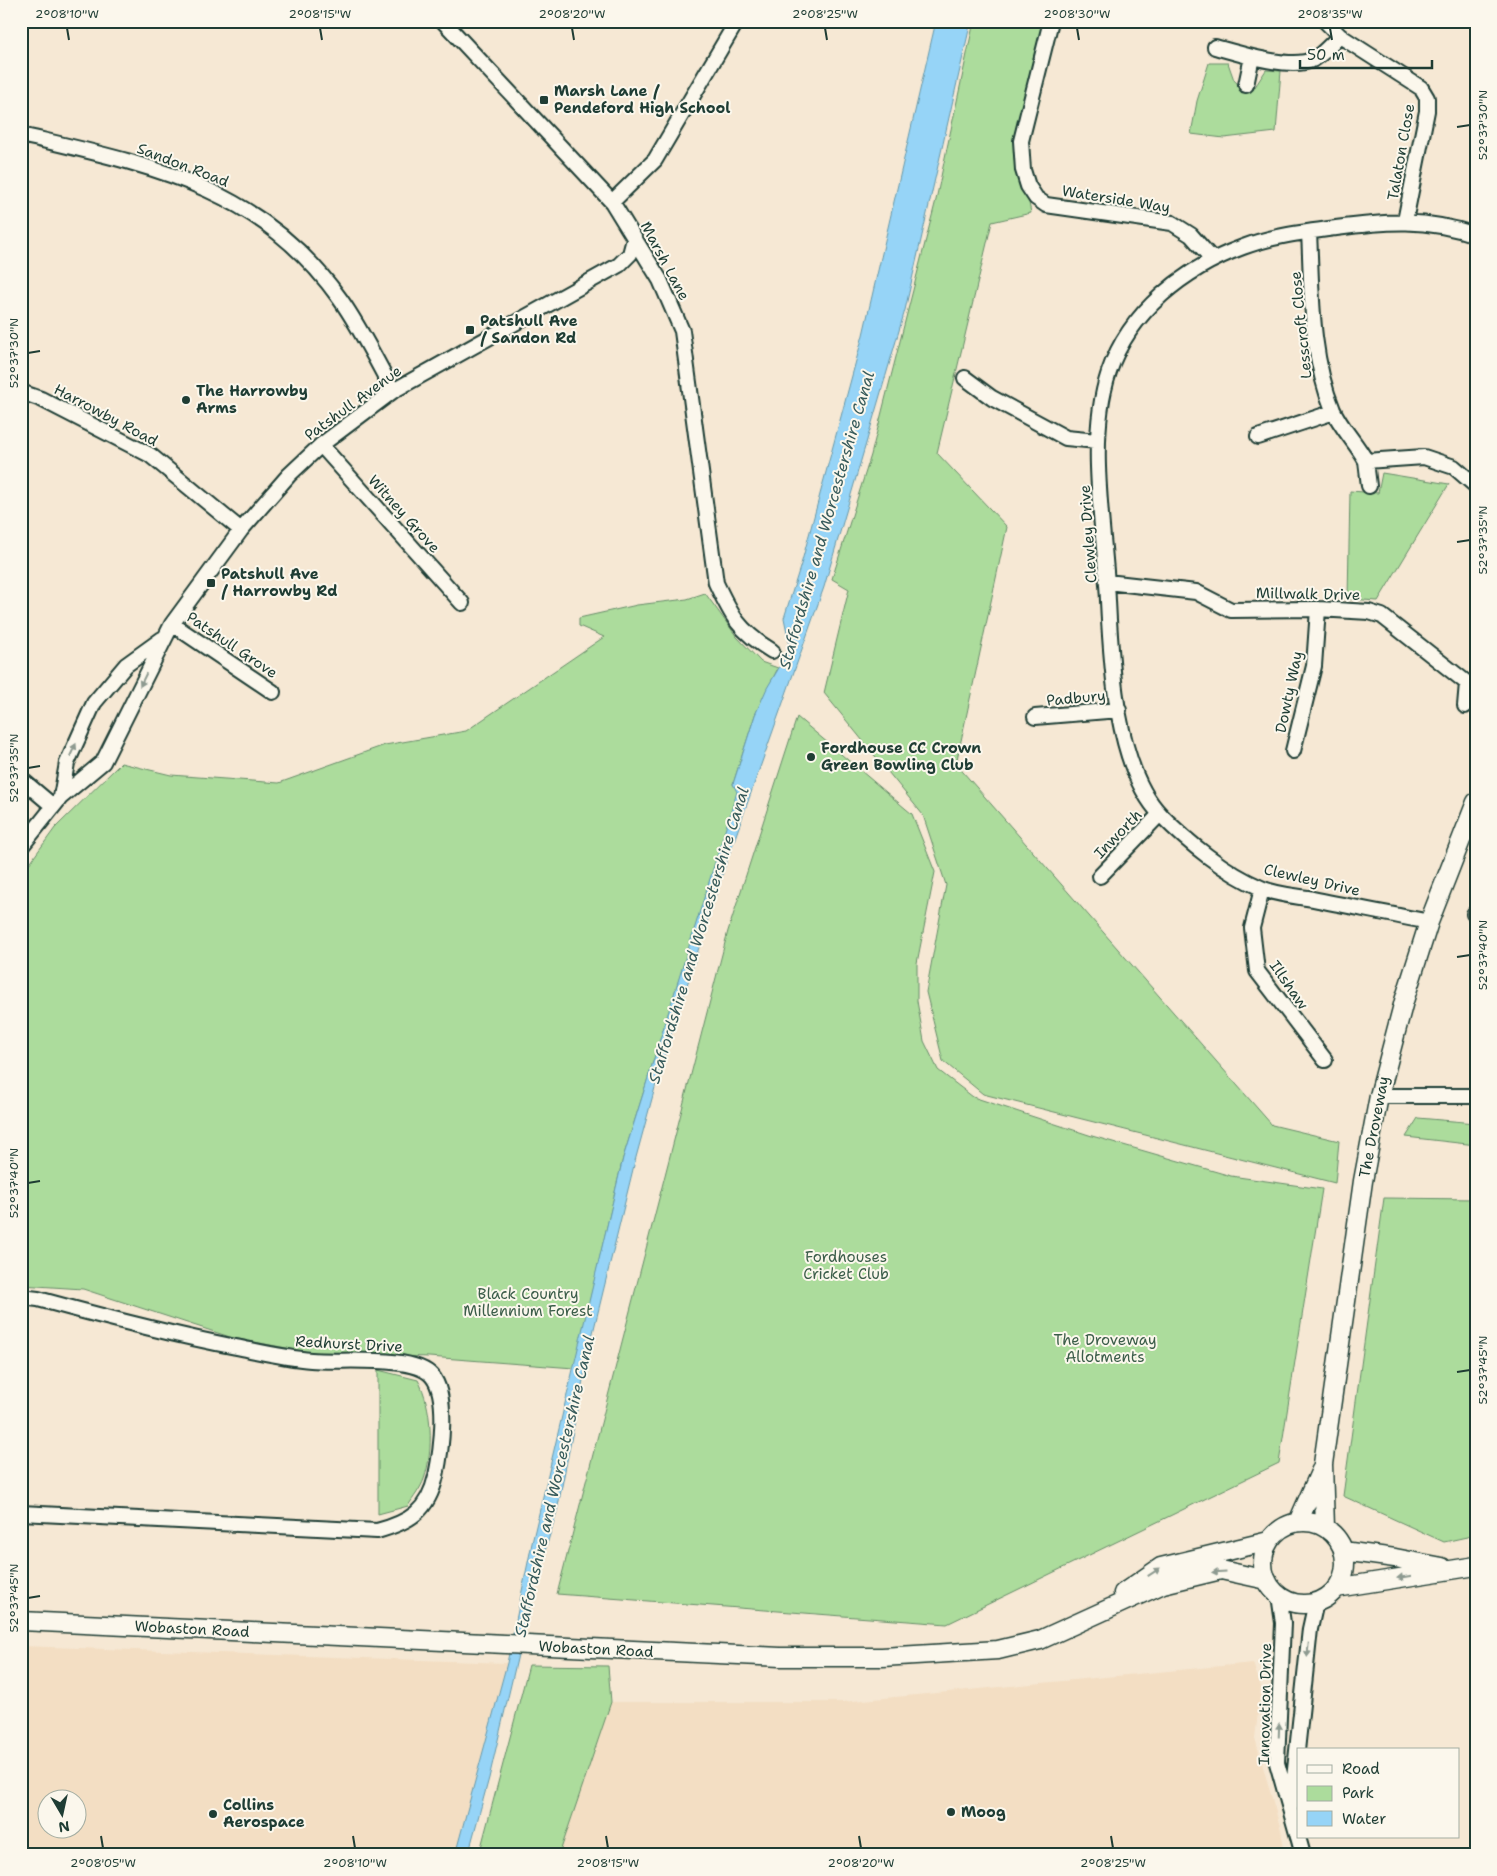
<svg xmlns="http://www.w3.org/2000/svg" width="1497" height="1876" viewBox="0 0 1497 1876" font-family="'Shantell Sans',sans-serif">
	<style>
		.built { fill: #f3dec3; fill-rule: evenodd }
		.green { fill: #acdc9c; stroke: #668c68 }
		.water { fill: #96d4f7; stroke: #6698a9 }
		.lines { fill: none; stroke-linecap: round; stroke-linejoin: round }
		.minor-casing { stroke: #1f3d34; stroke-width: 18 }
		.tertiary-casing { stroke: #1f3d34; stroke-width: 21 }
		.minor { stroke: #fbf7ec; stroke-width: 14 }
		.tertiary { stroke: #fbf7ec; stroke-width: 18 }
		.oneway { fill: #8d9a90 }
		.ticks { fill: none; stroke: #1f3d34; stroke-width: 2 }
		.poi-dot { fill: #1f3d34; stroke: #fbf7ec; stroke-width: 2 }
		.labels { text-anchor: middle; stroke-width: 4; stroke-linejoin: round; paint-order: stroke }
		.poi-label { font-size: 15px; font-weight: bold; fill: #1f3d34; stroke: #fbf7ec; text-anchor: start }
		.street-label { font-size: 15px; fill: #1f3d34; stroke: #fbf7ec }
		.park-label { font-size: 15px; fill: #3b5d49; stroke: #fbf7ec }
		.water-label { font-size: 16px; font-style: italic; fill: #375b5b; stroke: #fbf7ec }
		.neatline { fill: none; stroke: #1f3d34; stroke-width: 2 }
		.ticks-label { font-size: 12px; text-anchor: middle; fill: #1f3d34 }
	</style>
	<rect width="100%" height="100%" fill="#f6e8d4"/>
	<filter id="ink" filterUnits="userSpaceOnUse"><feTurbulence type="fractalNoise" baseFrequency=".02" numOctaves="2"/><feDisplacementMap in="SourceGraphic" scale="10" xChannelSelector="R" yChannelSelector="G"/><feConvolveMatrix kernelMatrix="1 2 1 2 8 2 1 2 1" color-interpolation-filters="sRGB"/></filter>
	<g filter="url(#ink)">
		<path class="built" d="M21,1646L507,1663L455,1855H21ZM48,1798H78V1828H48Z
			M1253,1663L1261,1687L1255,1738L1281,1830L1285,1855H559L611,1702H842Z"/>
		<path class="green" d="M974,21H1046L1016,136L1031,213L992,222L937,453L1007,527L956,764L1272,1125L1339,1141L1335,1183L983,1094L943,1061L926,992L946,885L923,815L824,693L849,589L832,579L871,455L936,200Z
			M1209,63H1228L1234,80L1243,90H1253L1266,70L1281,71L1276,132L1224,138L1191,134L1197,101Z
			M1382,473L1449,484L1378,601L1348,599L1350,491L1378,493Z
			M705,593L737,637L761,662L778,668L755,715L733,784L738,791L623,1158L574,1368L429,1357L313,1353L233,1338L83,1289L21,1285V875L55,828L121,763L171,775L279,783L385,745L466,731L604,637L579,626V618L637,605L687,599Z
			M797,717L912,814L935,872L917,963V1001L924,1041L938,1070L973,1097L1092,1136L1231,1176L1322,1189L1279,1463L947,1624L557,1594L728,931Z
			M1418,1118L1476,1123V1145L1406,1137Z
			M1384,1198L1476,1199V1535L1444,1542L1343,1496Z
			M378,1370L418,1380C432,1406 434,1451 424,1479C421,1488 413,1498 408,1506L378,1514Z
			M529,1665L608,1666L611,1702L559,1855H479Z"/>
		<path class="water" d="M936,21H971L905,310L824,587L724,869L659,1073L635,1161L590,1345L557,1511L533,1591L489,1778L468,1855H455L507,1663L532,1543L623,1158L737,792L733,784L755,715L767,688L786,656L789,642L784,618L802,561L863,335Z"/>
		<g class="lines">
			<g class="minor-casing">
				<path id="minor" d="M443,21L612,202L660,280L682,331L716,583C732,617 739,631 772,651
					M1051,21L1021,141L1023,170L1028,186L1036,198L1046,205L1172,223L1191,235L1213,260
					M1325,21L1340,36L1421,88L1427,98V111L1405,221
					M1215,47C1238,53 1292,71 1314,59C1323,54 1332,43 1340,36
					M1246,85L1252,57
					M21,135C148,165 259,185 340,299C360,327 376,360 393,391
					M612,202L655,160L737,21
					M1309,232C1312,291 1310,355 1333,410C1341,428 1357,444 1366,461L1424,457L1454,467L1476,486
					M965,378L992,398L1066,438L1097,441
					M21,392L41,399L150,455L241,530
					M1258,437L1334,412
					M321,445L462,603
					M1366,461L1369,486
					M1107,582L1196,592L1231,610L1318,609L1369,612L1382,616L1467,683L1465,706
					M172,624L273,692
					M1035,717L1119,710
					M1293,751L1314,666L1318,609
					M21,779L53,806
					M61,797L67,763L94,703L126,665L162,639
					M21,847L61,797L103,762L172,624L241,530L289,475L321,445L393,391L619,265L630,254L634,239
					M1100,876L1160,814
					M1262,889L1252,928L1257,971L1325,1060
					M1474,914L1476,913
					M1429,922C1391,914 1352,907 1313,899C1297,896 1277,895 1261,888C1226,873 1188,843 1161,815C1116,769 1111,663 1108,601C1105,529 1086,441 1109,372C1129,312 1185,268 1243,247C1272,236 1305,232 1336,228C1388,221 1425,218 1476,235
					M1379,1096H1476
					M21,1297L38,1299C104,1317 169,1334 236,1347C261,1352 286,1358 311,1360C340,1363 413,1354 432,1376C449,1396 441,1452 436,1476C428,1511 410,1522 377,1531L21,1513
					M1279,1595L1283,1623L1277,1763L1298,1837
					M1291,1807L1310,1629L1316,1602
					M1298,1837L1303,1855"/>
			</g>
			<g class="tertiary-casing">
				<path id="tertiary" d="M1298,1522L1321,1470
					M1263 1563a41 41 0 1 1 82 0a41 41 0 1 1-82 0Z
					M1325,1528L1323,1464L1363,1181L1379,1096L1404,1001L1429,922L1476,802
					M1343,1551L1395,1558L1442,1567
					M1336,1588L1476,1566
					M1123,1593L1161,1567L1269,1541
					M21,1621L780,1657H882L998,1650L1040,1640L1163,1584L1221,1570L1267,1580"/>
			</g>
			<use href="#minor" class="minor"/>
			<use href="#tertiary" class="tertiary"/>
		</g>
		<defs><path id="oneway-solid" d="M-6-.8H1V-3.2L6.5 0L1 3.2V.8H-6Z" transform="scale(1.25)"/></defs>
		<g class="oneway">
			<use href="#oneway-solid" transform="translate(143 680) rotate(116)"/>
			<use href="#oneway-solid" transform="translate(73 750) rotate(-65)"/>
			<use href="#oneway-solid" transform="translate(1154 1572) rotate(-33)"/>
			<use href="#oneway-solid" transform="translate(1219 1572) rotate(177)"/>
			<use href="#oneway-solid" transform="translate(1404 1577) rotate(171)"/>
			<use href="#oneway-solid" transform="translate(1308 1650) rotate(96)"/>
			<use href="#oneway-solid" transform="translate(1279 1730) rotate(-88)"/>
		</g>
	</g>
	<path class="ticks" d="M67,28L69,40M320,28L322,40M572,28L574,40M825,28L827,40M1077,28L1079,40M1330,28L1332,40M1457,127L1470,125M28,353L40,351M1457,542L1470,540M28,768L40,766M1457,957L1470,955M28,1183L40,1181M1457,1372L1470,1370M28,1598L40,1596M101,1836L103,1848M353,1836L355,1848M606,1836L608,1848M859,1836L861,1848M1111,1836L1113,1848"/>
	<g class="poi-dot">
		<rect x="539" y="95" width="10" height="10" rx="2.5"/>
		<rect x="465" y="325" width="10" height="10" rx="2.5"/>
		<circle cx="186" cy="400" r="5"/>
		<rect x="206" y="578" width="10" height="10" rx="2.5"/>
		<circle cx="811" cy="757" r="5"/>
		<circle cx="951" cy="1812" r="5"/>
		<circle cx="213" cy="1814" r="5"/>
	</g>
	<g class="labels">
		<g class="poi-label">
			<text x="554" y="96">Marsh Lane /<tspan x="554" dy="17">Pendeford High School</tspan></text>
			<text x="480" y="326">Patshull Ave<tspan x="480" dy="17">/ Sandon Rd</tspan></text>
			<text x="196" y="396">The Harrowby<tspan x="196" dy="17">Arms</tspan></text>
			<text x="221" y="579">Patshull Ave<tspan x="221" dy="17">/ Harrowby Rd</tspan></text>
			<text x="821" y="753">Fordhouse CC Crown<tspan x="821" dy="17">Green Bowling Club</tspan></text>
			<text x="223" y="1810">Collins<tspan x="223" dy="17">Aerospace</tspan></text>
			<text x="961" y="1817">Moog</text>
		</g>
		<g class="street-label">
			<text transform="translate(1401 152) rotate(-80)" y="5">Talaton Close</text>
			<text transform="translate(183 165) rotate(21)" y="5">Sandon Road</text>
			<text transform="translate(1116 199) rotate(9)" y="5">Waterside Way</text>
			<text transform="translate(665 261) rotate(62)" y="5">Marsh Lane</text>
			<text transform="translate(1301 325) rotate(-96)" y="5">Lesscroft Close</text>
			<text transform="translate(353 403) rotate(-36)" y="5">Patshull Avenue</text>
			<text transform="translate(106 415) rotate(28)" y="5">Harrowby Road</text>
			<text transform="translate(404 514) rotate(48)" y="5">Witney Grove</text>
			<text transform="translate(1088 534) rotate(-94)" y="5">Clewley Drive</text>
			<text transform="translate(1308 594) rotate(1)" y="5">Millwalk Drive</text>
			<text transform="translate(232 645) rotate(34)" y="5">Patshull Grove</text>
			<text transform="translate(1289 692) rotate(-78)" y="5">Dowty Way</text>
			<text transform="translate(1076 698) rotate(-5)" y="5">Padbury</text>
			<text transform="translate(1118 834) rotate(-46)" y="5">Inworth</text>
			<text transform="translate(1312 880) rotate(13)" y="5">Clewley Drive</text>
			<text transform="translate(1289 985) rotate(55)" y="5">Illshaw</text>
			<text transform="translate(1374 1127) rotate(-79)" y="5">The Droveway</text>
			<text transform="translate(349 1344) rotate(3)" y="5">Redhurst Drive</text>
			<text transform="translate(192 1629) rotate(3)" y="5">Wobaston Road</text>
			<text transform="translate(596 1649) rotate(3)" y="5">Wobaston Road</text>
			<text transform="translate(1265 1704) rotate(-89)" y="5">Innovation Drive</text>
		</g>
		<g class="park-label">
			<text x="846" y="1262">Fordhouses<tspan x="846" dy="17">Cricket Club</tspan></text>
			<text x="528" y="1299">Black Country<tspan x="528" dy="17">Millennium Forest</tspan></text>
			<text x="1105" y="1345">The Droveway<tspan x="1105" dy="17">Allotments</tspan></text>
		</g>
		<g class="water-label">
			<text transform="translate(826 520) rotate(-74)" y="6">Staffordshire and Worcestershire Canal</text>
			<text transform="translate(698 935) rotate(-73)" y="6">Staffordshire and Worcestershire Canal</text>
			<text transform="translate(554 1486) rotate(-77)" y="6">Staffordshire and Worcestershire Canal</text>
		</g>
	</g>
	<rect width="1497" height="1876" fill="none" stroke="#fbf7ec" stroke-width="55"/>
	<rect x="1297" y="1748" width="162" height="90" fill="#fbf7ec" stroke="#a3ada2"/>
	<rect x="1307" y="1765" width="25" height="8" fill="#fbf7ec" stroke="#a3ada2"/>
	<text x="1342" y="1774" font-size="15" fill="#1f3d34">Road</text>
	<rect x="1307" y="1786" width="25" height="15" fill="#acdc9c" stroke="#a3ada2"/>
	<text x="1342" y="1798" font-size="15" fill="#1f3d34">Park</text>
	<rect x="1307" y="1811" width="25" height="15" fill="#96d4f7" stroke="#a3ada2"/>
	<text x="1342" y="1824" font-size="15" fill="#1f3d34">Water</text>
	<g transform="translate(62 1814) rotate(171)"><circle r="24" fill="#fbf7ec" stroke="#a3ada2"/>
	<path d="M0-4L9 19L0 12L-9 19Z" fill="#1f3d34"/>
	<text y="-8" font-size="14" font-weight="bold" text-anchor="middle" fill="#1f3d34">N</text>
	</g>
	<path d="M1300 60v8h132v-8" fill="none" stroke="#1f3d34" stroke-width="2.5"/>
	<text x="1307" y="60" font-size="15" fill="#1f3d34" stroke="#fbf7ec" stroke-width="4" paint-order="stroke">50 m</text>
	<rect x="28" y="28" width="1442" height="1820" class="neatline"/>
	<g class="ticks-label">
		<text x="67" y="18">2°08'10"W</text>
		<text x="320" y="18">2°08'15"W</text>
		<text x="572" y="18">2°08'20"W</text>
		<text x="825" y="18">2°08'25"W</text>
		<text x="1077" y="18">2°08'30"W</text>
		<text x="1330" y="18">2°08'35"W</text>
		<text transform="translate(1483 125) rotate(-90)" y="4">52°37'30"N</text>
		<text transform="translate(14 353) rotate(-90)" y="4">52°37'30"N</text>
		<text transform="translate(1483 540) rotate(-90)" y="4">52°37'35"N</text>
		<text transform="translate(14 768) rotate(-90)" y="4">52°37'35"N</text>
		<text transform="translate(1483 955) rotate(-90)" y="4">52°37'40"N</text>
		<text transform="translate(14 1183) rotate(-90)" y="4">52°37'40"N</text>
		<text transform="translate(1483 1370) rotate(-90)" y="4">52°37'45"N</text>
		<text transform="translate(14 1598) rotate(-90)" y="4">52°37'45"N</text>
		<text x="103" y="1867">2°08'05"W</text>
		<text x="355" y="1867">2°08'10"W</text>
		<text x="608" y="1867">2°08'15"W</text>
		<text x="861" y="1867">2°08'20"W</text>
		<text x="1113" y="1867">2°08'25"W</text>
	</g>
</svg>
